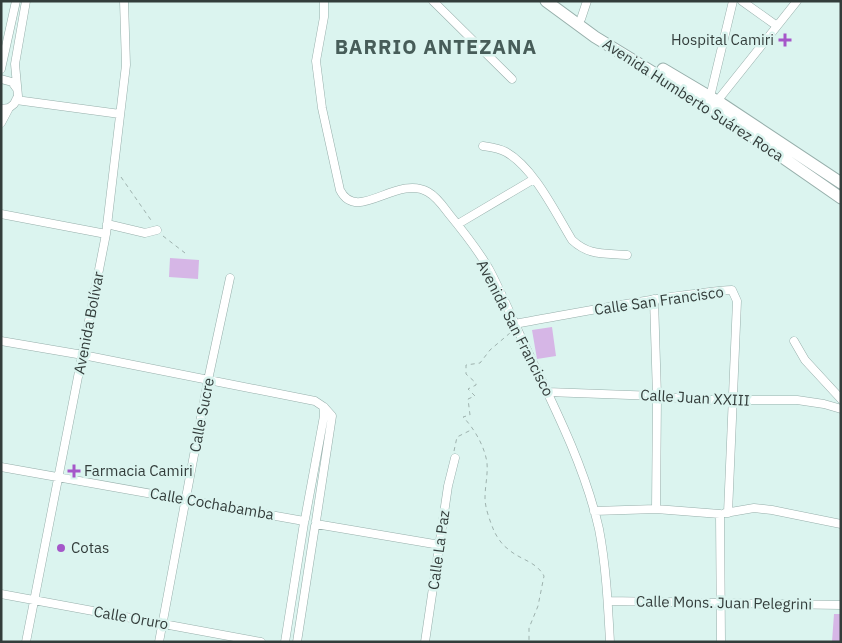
<svg xmlns="http://www.w3.org/2000/svg" width="842" height="643" viewBox="0 0 842 643" font-family="'IBM Plex Sans',sans-serif">
	<style>
		.green { fill: #d6b6e6 }
		.lines { fill: none; stroke-linecap: round; stroke-linejoin: round }
		.street-casing { stroke: #97afab; stroke-width: 9 }
		.secondary-casing { stroke: #97afab; stroke-width: 13 }
		.path { stroke: #9eb2ae; stroke-width: 1; stroke-dasharray: 4 4; stroke-linecap: butt }
		.street { stroke: #fff; stroke-width: 8 }
		.secondary { stroke: #fff; stroke-width: 11 }
		.poi-dot { fill: #a557c9; stroke: #dbf4ef; stroke-width: 2 }
		.labels { text-anchor: middle; stroke-width: 5; stroke-linejoin: round; paint-order: stroke }
		.poi-label { font-size: 15px; fill: #333d3b; stroke: #dbf4ef; text-anchor: start }
		.street-label { font-size: 15px; fill: #333d3b; stroke: #dbf4ef }
		.district-label { font-size: 20px; font-weight: bold; letter-spacing: 1px; fill: #475d59; stroke: #dbf4ef }
	</style>
	<rect width="100%" height="100%" fill="#dbf4ef"/>
	<path class="green" d="M170,258L199,260L198,279L169,277Z
		M552,327L556,356L537,359L532,330Z
		M834,614H841V642H832Z"/>
	<g class="lines">
		<g class="street-casing">
			<path id="street" d="M324,1V17L316,61L322,108L340,190C357,224 397,174 428,192C437,197 443,206 449,214C463,231 478,250 489,269C504,297 515,326 529,354C556,410 585,468 599,529C606,565 608,605 610,642
				M433,1L512,79
				M742,1L777,26
				M581,19L587,1
				M1,69L16,1
				M1,79L12,82L17,89
				M16,100L120,114
				M708,101L710,97L733,1
				M714,105L797,1
				M1,109L9,108L14,104L18,96L15,64L26,1
				M1,123L9,108
				M483,146C490,147 499,148 506,152C534,168 555,212 572,240C589,256 604,253 627,255
				M1,214L106,234
				M107,224L145,233L157,230
				M458,224L534,179
				M654,299L657,396L656,509
				M514,324C572,314 629,302 686,295C702,294 716,290 732,290L737,301L728,513
				M1,341L83,355L315,401L324,407L332,416L316,521
				M794,341L805,360L841,399
				M547,392L657,396L701,400H797L824,404L841,409
				M1,467L304,521
				M594,511L656,509L720,514L721,642
				M725,513L754,508L772,510L841,524
				M305,519L324,416V407
				M316,524L440,545
				M1,594L261,642
				M608,601L841,605
				M26,642L106,234L126,65L124,1
				M159,642L208,380L230,278
				M285,642L304,523
				M297,642L315,526
				M425,642L448,486L455,458"/>
		</g>
		<g class="secondary-casing">
			<path id="secondary" d="M546,1L595,37L716,111L841,198
				M663,69L722,104L841,183"/>
		</g>
		<path class="path" d="M121,177L153,223
			M163,236L185,253
			M510,333L490,350L480,363L466,365V374L476,383V385L468,389L475,396L468,399L470,415L463,417C474,428 485,447 487,463C488,475 485,486 485,498C485,508 490,521 494,531C497,537 502,545 508,549C520,560 536,561 544,576L538,606L529,628V642
			M454,451L457,437L471,430"/>
		<use href="#street" class="street"/>
		<use href="#secondary" class="secondary"/>
	</g>
	<g class="poi-dot">
		<path d="M782.5 32.5h5v5h5v5h-5v5h-5v-5h-5v-5h5z"/>
		<path d="M71.5 463.5h5v5h5v5h-5v5h-5v-5h-5v-5h5z"/>
		<circle cx="61" cy="548" r="5"/>
	</g>
	<g class="labels">
		<g class="poi-label">
			<text x="774" y="45" text-anchor="end">Hospital Camiri</text>
			<text x="84" y="476">Farmacia Camiri</text>
			<text x="71" y="553">Cotas</text>
		</g>
		<g class="street-label">
			<text transform="translate(693 100) rotate(33)" y="5">Avenida Humberto Suárez Roca</text>
			<text transform="translate(659 301) rotate(-8)" y="5">Calle San Francisco</text>
			<text transform="translate(89 323) rotate(-79)" y="5">Avenida Bolívar</text>
			<text transform="translate(515 328) rotate(63)" y="5">Avenida San Francisco</text>
			<text transform="translate(695 398) rotate(3)" y="5">Calle Juan XXIII</text>
			<text transform="translate(202 415) rotate(-79)" y="5">Calle Sucre</text>
			<text transform="translate(212 504) rotate(10)" y="5">Calle Cochabamba</text>
			<text transform="translate(439 550) rotate(-82)" y="5">Calle La Paz</text>
			<text transform="translate(724 603) rotate(1)" y="5">Calle Mons. Juan Pelegrini</text>
			<text transform="translate(131 618) rotate(10)" y="5">Calle Oruro</text>
		</g>
		<g class="district-label">
			<text x="436" y="54">BARRIO ANTEZANA</text>
		</g>
	</g>
	<rect width="842" height="643" fill="none" stroke="#333d3b" stroke-width="5"/>
</svg>
